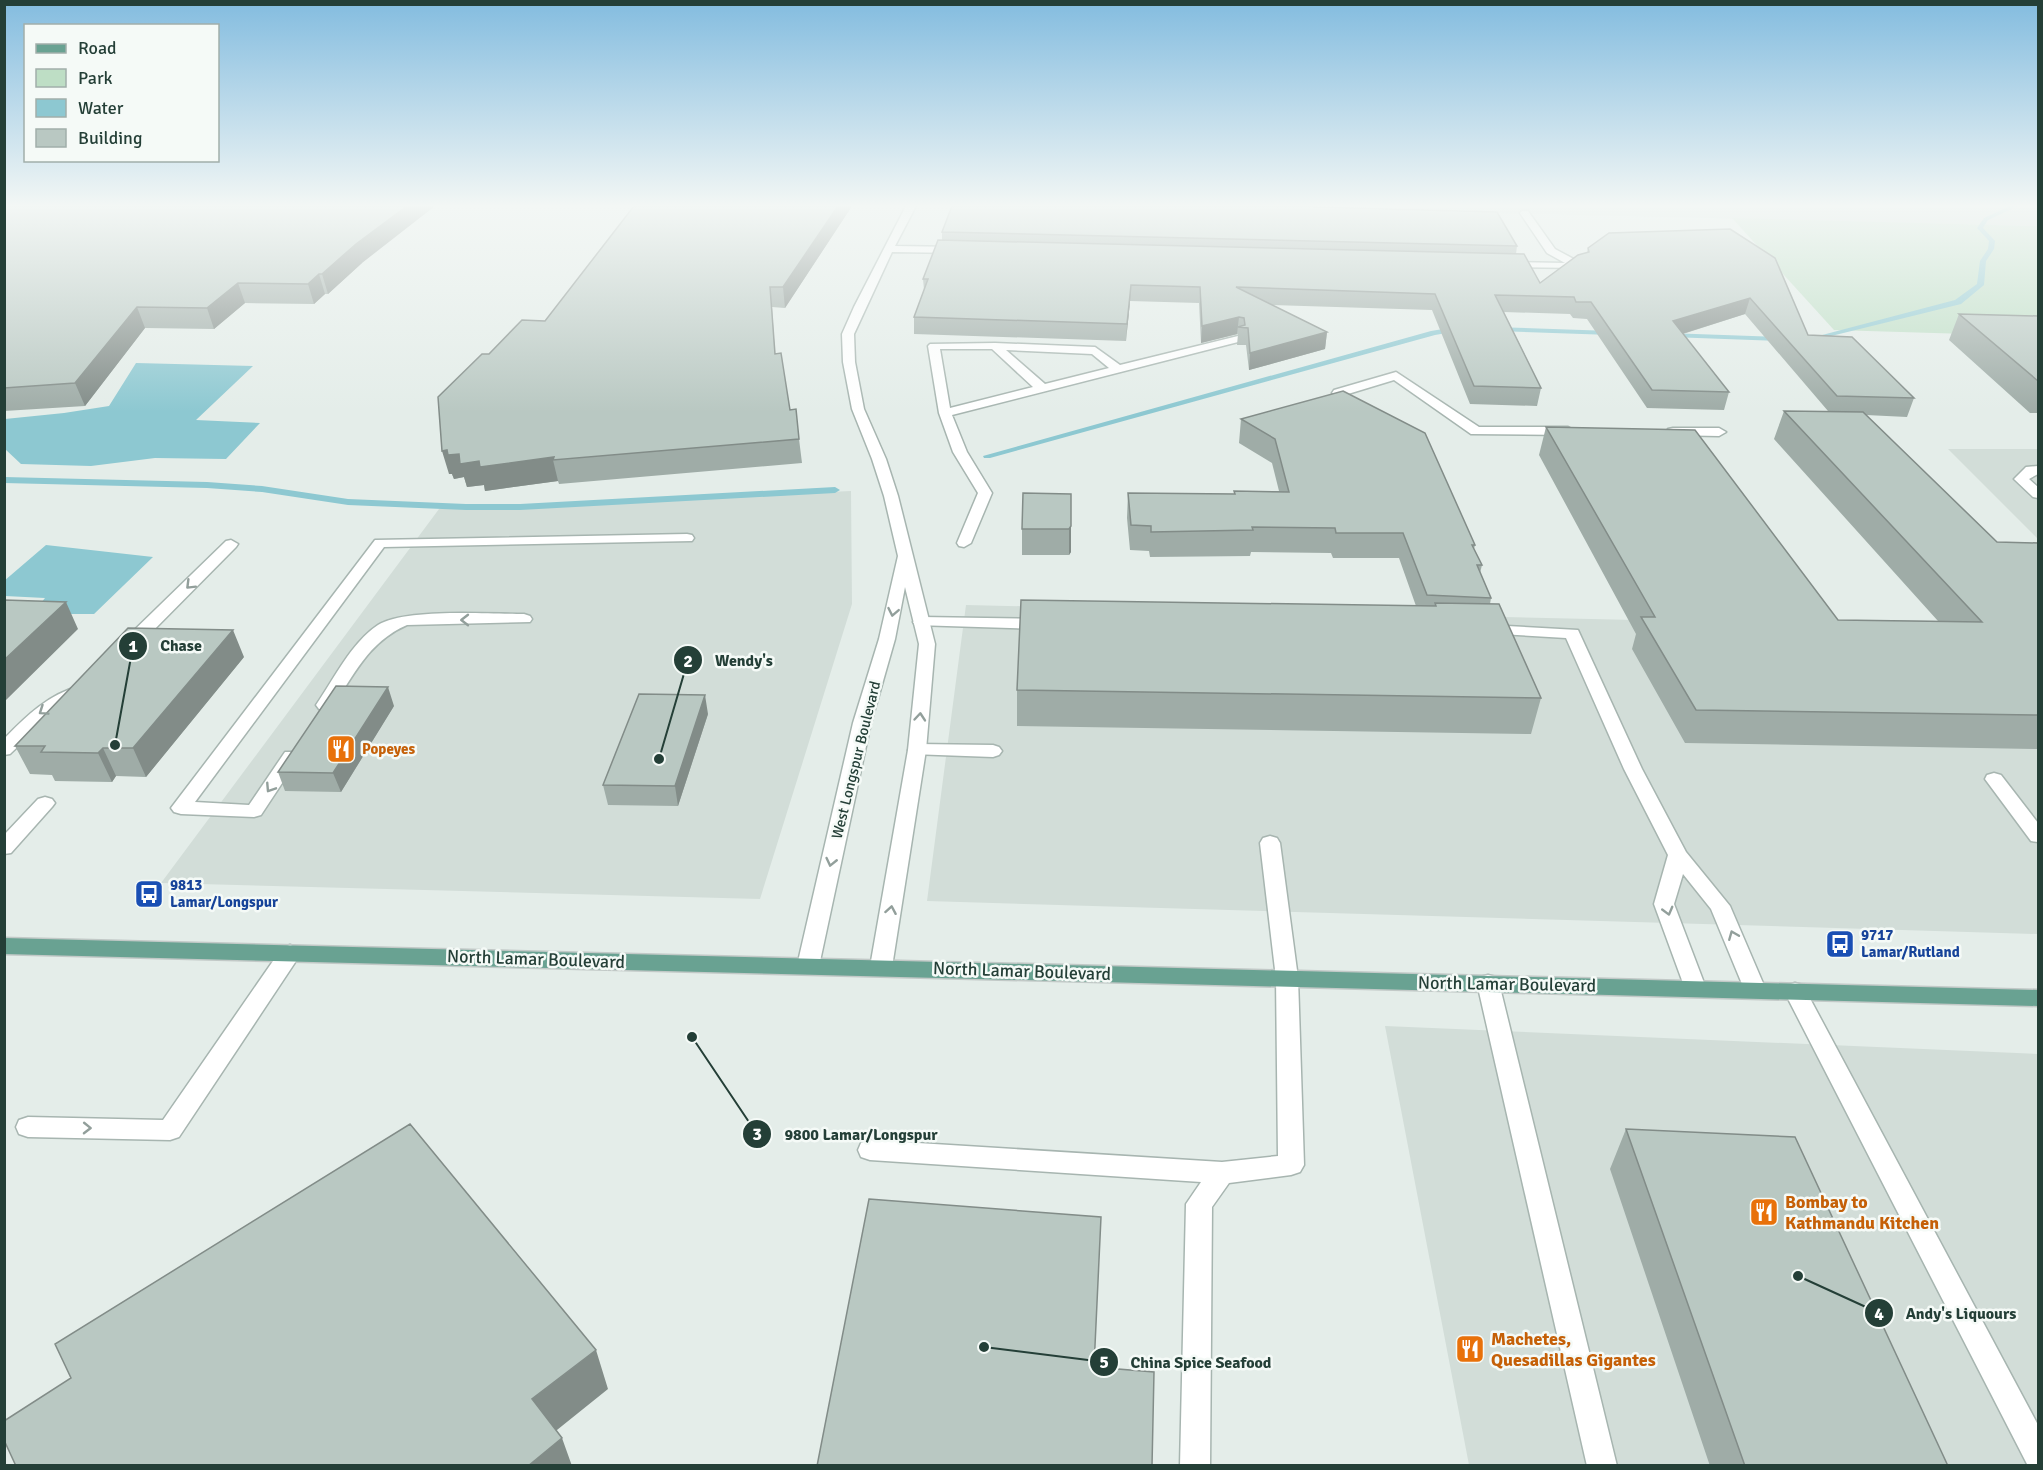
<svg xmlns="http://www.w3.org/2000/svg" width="2043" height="1470" viewBox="0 0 2043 1470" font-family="Signika,sans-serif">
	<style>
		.built { fill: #d2ddd8 }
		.green { fill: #bedec5 }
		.water { fill: #8dc8d1 }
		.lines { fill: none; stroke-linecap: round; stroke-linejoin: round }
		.stream { fill: #8dc8d1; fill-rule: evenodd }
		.lane-casing { stroke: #a7b5b0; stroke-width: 3 }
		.street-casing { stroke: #a7b5b0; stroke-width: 3 }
		.primary-casing { stroke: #c2c9c7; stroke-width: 3 }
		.lane { fill: #fff; fill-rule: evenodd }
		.street { fill: #fff; fill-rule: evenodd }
		.primary { fill: #69a292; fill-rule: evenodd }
		.wall { fill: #9faca7 }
		.shaded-wall { fill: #828c88 }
		.building { fill: #b9c8c2; stroke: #828c88; stroke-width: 1.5 }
		.oneway { stroke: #929f9b }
		.labels { text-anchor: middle; stroke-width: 5; stroke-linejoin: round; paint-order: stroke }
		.food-label { font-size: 15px; font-weight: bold; fill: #c56008; stroke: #f5faf7; text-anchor: start }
		.street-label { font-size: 15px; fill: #243f37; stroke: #f5faf7 }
		.transit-label { font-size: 15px; font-weight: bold; fill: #164399; stroke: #f5faf7; text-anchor: start }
		.near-street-label { font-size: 18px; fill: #243f37; stroke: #f5faf7 }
		.near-food-label { font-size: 18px; font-weight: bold; fill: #c56008; stroke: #f5faf7; text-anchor: start }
		.leader { fill: none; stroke: #243f37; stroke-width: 2 }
		.callout-dot { fill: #243f37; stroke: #f5faf7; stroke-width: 2 }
		.mark-label { font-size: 18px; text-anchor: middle; font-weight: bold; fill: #fff }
		.callout-label { font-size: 16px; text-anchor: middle; font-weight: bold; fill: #243f37; stroke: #f5faf7; stroke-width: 5; stroke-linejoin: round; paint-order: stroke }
	</style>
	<rect width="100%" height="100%" fill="#e4ede9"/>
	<path class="built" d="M1326,206H2038V226L1327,209Z
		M1948,449H2038V539Z
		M851,491L852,604L760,899L161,883L439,509Z
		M966,605L2038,629V934L927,901Z
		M1385,1026L2038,1054V1465H1469Z"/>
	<path class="green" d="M1732,218L2038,226V336L1834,330Z"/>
	<path class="water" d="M136,363L253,366L196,420L260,423L226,459L155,458L91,466L21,464L5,449V419L64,413L109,406Z
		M46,545L153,557L94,614H32L45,598L5,596L4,581Z"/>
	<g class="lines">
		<path class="stream" d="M2010,206H2018L1988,220L1983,228L1995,241L1994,249L1986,261L1984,285L1961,304L1811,341L1807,339L1955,300L1977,284L1980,261L1988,249L1989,241L1977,228L1984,218Z
			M1455,327L1459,329L1458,331L1435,335L990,458H984L983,456L1431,331Z
			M1493,327L1611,331L1615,333L1611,335L1496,331L1492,329Z
			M1667,333L1782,337L1786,339L1782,341L1670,337H1667Z
			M4,477L207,482L262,486L348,499L466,504H520L835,487L840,490L835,493L520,510H466L348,505L262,492L207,488L4,483Z"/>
		<g class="lane-casing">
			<path id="lane" d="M1238,336L1242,337V341L952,415L967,452L992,493L971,543L964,547L959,546L957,543L978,493L953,452L939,413L928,346L930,344L995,343L1095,347L1120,365ZM940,349H992L1033,387L950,408ZM1006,350L1092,354L1109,368L1045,384Z
				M1396,372L1479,427H1568L1575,431L1568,435L1471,434L1394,380L1338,397L1332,393L1334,390Z
				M1673,428H1719L1726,432L1719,436L1668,435L1666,432L1668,429Z
				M2038,466V474L2029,479L2038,487V498L2033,497L2014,479L2026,467Z
				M687,534L692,535L694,538L692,541L384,547L195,802L249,805L285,752H297L300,756L261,815L254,817L181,814L174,812L171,808L375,540Z
				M231,540L238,544L236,547L136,648H124L122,644L124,640L226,541Z
				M524,614L530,616L532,619L530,622L407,625C368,642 354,675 331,709H319L316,705C334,679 351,643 378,625C405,608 489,614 524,614Z
				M921,617L1043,619L1051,624L1043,629L915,625L913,622Z
				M1488,625L1578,630L1642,769L1686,852L1730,906L1766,990L1763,996L1755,998L1747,996L1711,909L1683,874L1674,904L1706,988L1703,994L1695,996L1687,994L1654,904L1668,855L1624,769L1566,638L1482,633L1480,630L1482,627Z
				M80,686L86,687L89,691L86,695L54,712L10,754L4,755V739C26,716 49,694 80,686Z
				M917,744L993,745L999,747L1002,751L999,755L993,757L911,754L908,750L911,746Z
				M1994,773L2001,775L2038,823V842L2031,841L1985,779L1987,775Z
				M45,797L52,799L55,803L52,807L11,853L4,854V835L38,799Z
				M1270,836L1277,838L1280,843L1298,978L1304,1165L1300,1172L1291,1175L1229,1183L1212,1207L1210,1466H1180L1186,1204L1201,1182L870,1160L861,1157L858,1150L861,1143L870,1140L1222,1162L1278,1156L1276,978L1260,843L1263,838Z
				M290,945L298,948L301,953L298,958L179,1137L170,1140L28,1137L19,1134L16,1127L19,1120L28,1117L163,1120L282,948Z
				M1488,975L1496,977L1499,983L1617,1466H1587L1477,983L1480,977Z
				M1795,983L1803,985L1806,991L2038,1425V1466L2027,1464L1784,991L1787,985Z"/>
		</g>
		<g class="street-casing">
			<path id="street" d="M906,206H916L895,246L959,247L964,250L959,253L892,252L854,334L855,362L864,409L886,459L898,496L935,644L926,750L892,967L889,973L881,975L873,973L870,967L908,750L919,644L905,587L895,639L871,723L819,966L816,972L808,974L800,972L797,966L853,723L879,639L898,556L884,496L872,459L852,409L843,362L842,334L854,307Z
				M1522,211H1528L1555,249L1583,264V268L1502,267V263L1506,262L1565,263L1547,253L1520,213Z"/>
		</g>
		<g class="primary-casing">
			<path id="primary" d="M4,938L2038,990V1006L4,954Z"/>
		</g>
		<use href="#lane" class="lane"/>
		<use href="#street" class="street"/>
		<use href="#primary" class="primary"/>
	</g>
	<path class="wall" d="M4,206L362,263L328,294H325L314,304L245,303L214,329L145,328L85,406L4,411Z
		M852,206L785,308L772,307L775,354L790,410L799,439L802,463L559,484L558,481L485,491L484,485L467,487L464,477L454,479L452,474H449L489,354L545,321Z
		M1314,207L1517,246L1516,254L1540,283L1587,253L1588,248L1730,229L1808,335L1914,398L1907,417L1866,415L1997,542L2038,543V749L1685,743L1632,649L1636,634L1539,455L1546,427L1838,620L1938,621L1774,439L1784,411H1828L1745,314L1683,334L1729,392L1724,410L1647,408L1587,319L1573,318L1570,314L1504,312L1541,388L1537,406L1470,404L1432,310L1272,305L1327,332L1325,349L1249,370L1246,345H1237L1238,334L1201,343L1199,303L1130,301L1126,341L914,334V317L924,290L923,279L942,240V232Z
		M1959,314L2038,316V413H2030L1949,340Z
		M1241,419L1475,545L1474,549L1482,565L1480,573L1491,598L1490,604L1541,698L1531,734L1017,726V690L1416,606L1399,558H1333L1331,553L1251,552L1250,556L1150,557L1149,551L1130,550L1127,518L1128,493L1234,494V491H1279L1272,463L1239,443Z
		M1071,526V552L1069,555H1022V529Z
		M244,657L146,777L116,776L112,782L55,781L52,775L30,774L15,746Z
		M394,706L341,792L285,791L278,772Z
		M708,714L678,806L608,805L603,785Z
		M1626,1129L1948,1466H1710L1610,1169Z"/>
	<path class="shaded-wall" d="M407,206H435L362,263L328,294L322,274L356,244Z
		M838,206H852L785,308L783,287Z
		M319,274L325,294L314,304L308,284Z
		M238,283L245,303L214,329L207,308Z
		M1131,285L1130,301L1126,341L1127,324Z
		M1750,298L1745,314L1669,338L1673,321Z
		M137,307L145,328L85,406L75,383Z
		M1239,317L1237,334L1201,343L1202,326Z
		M1327,332L1325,349L1249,370L1250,353Z
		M447,450L479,461L554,457L553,460L558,481L485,491L484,485L467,487L464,477L454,479L452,474H449L442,451Z
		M1071,526V552L1069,555V529Z
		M66,602L78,629L4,702V660Z
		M233,630L244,657L146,777L133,748Z
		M388,687L394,706L341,792L333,773Z
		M705,695L708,714L678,806L675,786Z
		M103,748L116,776L112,782L98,753Z
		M596,1350L608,1389L547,1438L532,1399Z
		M562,1438L572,1466H528Z"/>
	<path class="building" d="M4,206H407L356,244L322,274H319L308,284L238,283L207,308L137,307L75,383L4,388Z
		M634,206H838L783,287H770L775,354L781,353L790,410L796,409L799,439L553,460L554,457L480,467L479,461L460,464L459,454L448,455L447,450L442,451L438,397L482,354H489L522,320L545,321Z
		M952,206H1314V207L1497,212L1517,246L942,232Z
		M1730,229L1775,258L1808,335L1852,337L1914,398L1837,396L1750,298L1673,321L1729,392L1652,390L1591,302H1576L1574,297L1495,295L1541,388L1474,386L1435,294L1236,287L1327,332L1250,353L1248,328L1238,327L1245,325L1244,318L1239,317L1202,326L1200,287L1131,285L1127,324L914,317L928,279H923L938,240L1524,254L1540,283L1578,255L1589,252L1588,248L1609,233Z
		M1959,314L2038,316V381Z
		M1343,391L1425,433L1475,545H1472L1482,565H1477L1491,598L1427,595L1403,533H1336L1335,528L1252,527L1253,530L1151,532V526L1131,525L1128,493L1235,494L1234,491L1289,492L1275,439L1241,419Z
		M1784,411L1863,412L1997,542L2038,543V715L1696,710L1641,617H1655L1546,427L1695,430L1838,620L1982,622Z
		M1023,493L1071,494V526L1069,529H1022Z
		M4,600L66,602L4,660Z
		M1021,600L1436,606L1435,603L1499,604L1541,698L1017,690Z
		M128,628L233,630L133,748H103L98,753L41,752L45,746H15Z
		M336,686L388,687L333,773L278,772Z
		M639,694L705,695L675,786L603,785Z
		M410,1124L596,1350L532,1399L562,1438L528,1466H16L4,1440V1421L71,1378L55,1344Z
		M1626,1129L1795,1137L1948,1466H1745Z
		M869,1199L1101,1217L1094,1367L1154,1372L1152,1466H817Z"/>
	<defs><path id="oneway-chevron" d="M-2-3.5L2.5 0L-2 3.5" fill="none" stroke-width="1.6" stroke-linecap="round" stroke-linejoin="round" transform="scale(1.5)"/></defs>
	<g class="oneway">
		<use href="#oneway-chevron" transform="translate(190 585) rotate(135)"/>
		<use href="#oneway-chevron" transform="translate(893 612) rotate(101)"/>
		<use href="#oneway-chevron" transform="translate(465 620) rotate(180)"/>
		<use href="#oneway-chevron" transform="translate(43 711) rotate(146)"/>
		<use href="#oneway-chevron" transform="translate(920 717) rotate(-85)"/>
		<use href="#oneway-chevron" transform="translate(270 788) rotate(123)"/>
		<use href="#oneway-chevron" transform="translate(831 862) rotate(103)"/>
		<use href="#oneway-chevron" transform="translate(891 910) rotate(-80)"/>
		<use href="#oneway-chevron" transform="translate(1668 911) rotate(75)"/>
		<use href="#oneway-chevron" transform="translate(1733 935) rotate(-112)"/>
		<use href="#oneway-chevron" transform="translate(87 1128) rotate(1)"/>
	</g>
	<linearGradient id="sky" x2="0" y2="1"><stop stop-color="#83bcdf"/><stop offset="0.5" stop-color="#f3f7f5"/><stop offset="1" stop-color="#f3f7f5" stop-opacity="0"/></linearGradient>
	<rect width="2043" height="412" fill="url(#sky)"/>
	<defs>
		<g id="restaurant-square" transform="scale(1.5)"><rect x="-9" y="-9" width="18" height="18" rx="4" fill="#e8710a" stroke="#f5faf7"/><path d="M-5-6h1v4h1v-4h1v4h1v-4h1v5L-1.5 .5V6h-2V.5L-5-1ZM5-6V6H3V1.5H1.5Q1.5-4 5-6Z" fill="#fff"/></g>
		<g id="bus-square" transform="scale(1.5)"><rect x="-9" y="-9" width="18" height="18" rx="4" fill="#1a4fb4" stroke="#f5faf7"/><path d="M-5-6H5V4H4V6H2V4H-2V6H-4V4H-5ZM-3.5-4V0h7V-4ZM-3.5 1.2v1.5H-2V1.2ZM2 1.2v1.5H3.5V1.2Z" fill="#fff"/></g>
	</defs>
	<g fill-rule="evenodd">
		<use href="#restaurant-square" x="341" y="749"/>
		<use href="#bus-square" x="149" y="894"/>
		<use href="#bus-square" x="1840" y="944"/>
		<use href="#restaurant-square" x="1764" y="1212"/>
		<use href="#restaurant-square" x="1470" y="1349"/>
	</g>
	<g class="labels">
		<g class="food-label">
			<text x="362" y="754">Popeyes</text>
		</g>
		<g class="street-label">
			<text transform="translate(856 760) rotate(-76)" y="5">West Longspur Boulevard</text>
		</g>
		<g class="transit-label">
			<text x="170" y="890">9813<tspan x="170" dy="17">Lamar/Longspur</tspan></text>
			<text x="1861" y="940">9717<tspan x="1861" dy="17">Lamar/Rutland</tspan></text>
		</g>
		<g class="near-street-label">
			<text transform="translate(536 959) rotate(2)" y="6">North Lamar Boulevard</text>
			<text transform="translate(1022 971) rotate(2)" y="6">North Lamar Boulevard</text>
			<text transform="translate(1507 984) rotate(1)" y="6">North Lamar Boulevard</text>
		</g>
		<g class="near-food-label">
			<text x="1785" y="1208">Bombay to<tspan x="1785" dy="21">Kathmandu Kitchen</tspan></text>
			<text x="1491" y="1345">Machetes,<tspan x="1491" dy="21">Quesadillas Gigantes</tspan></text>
		</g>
	</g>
	<path class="leader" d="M115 745L133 646M659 759L688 660M692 1037L757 1134M1798 1276L1879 1313M984 1347L1104 1362"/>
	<g class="callout-dot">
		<circle cx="115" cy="745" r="6"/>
		<circle cx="659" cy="759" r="6"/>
		<circle cx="692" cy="1037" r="6"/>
		<circle cx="1798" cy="1276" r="6"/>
		<circle cx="984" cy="1347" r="6"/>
		<circle cx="133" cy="646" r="15"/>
		<circle cx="688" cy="660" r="15"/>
		<circle cx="757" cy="1134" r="15"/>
		<circle cx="1879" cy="1313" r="15"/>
		<circle cx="1104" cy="1362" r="15"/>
	</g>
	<g class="mark-label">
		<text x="133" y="652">1</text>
		<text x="688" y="667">2</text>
		<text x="757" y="1140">3</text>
		<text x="1879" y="1320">4</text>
		<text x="1104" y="1368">5</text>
	</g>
	<g class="callout-label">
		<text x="181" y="651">Chase</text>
		<text x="744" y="666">Wendy's</text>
		<text x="861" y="1140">9800 Lamar/Longspur</text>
		<text x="1961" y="1319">Andy's Liquours</text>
		<text x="1201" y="1368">China Spice Seafood</text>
	</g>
	<rect width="2043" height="1470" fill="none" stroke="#243f37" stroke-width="12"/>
	<rect x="24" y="24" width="195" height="138" fill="#f5faf7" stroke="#a1afaa" stroke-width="1.5"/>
	<rect x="36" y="44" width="30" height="9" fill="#69a292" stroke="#a1afaa" stroke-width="1.5"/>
	<text x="78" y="54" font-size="18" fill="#243f37">Road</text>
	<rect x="36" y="69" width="30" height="18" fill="#bedec5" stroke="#a1afaa" stroke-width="1.5"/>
	<text x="78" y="84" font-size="18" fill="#243f37">Park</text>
	<rect x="36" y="99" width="30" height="18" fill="#8dc8d1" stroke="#a1afaa" stroke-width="1.5"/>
	<text x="78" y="114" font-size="18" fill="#243f37">Water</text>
	<rect x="36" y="129" width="30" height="18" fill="#b9c8c2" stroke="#a1afaa" stroke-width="1.5"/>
	<text x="78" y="144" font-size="18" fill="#243f37">Building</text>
</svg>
